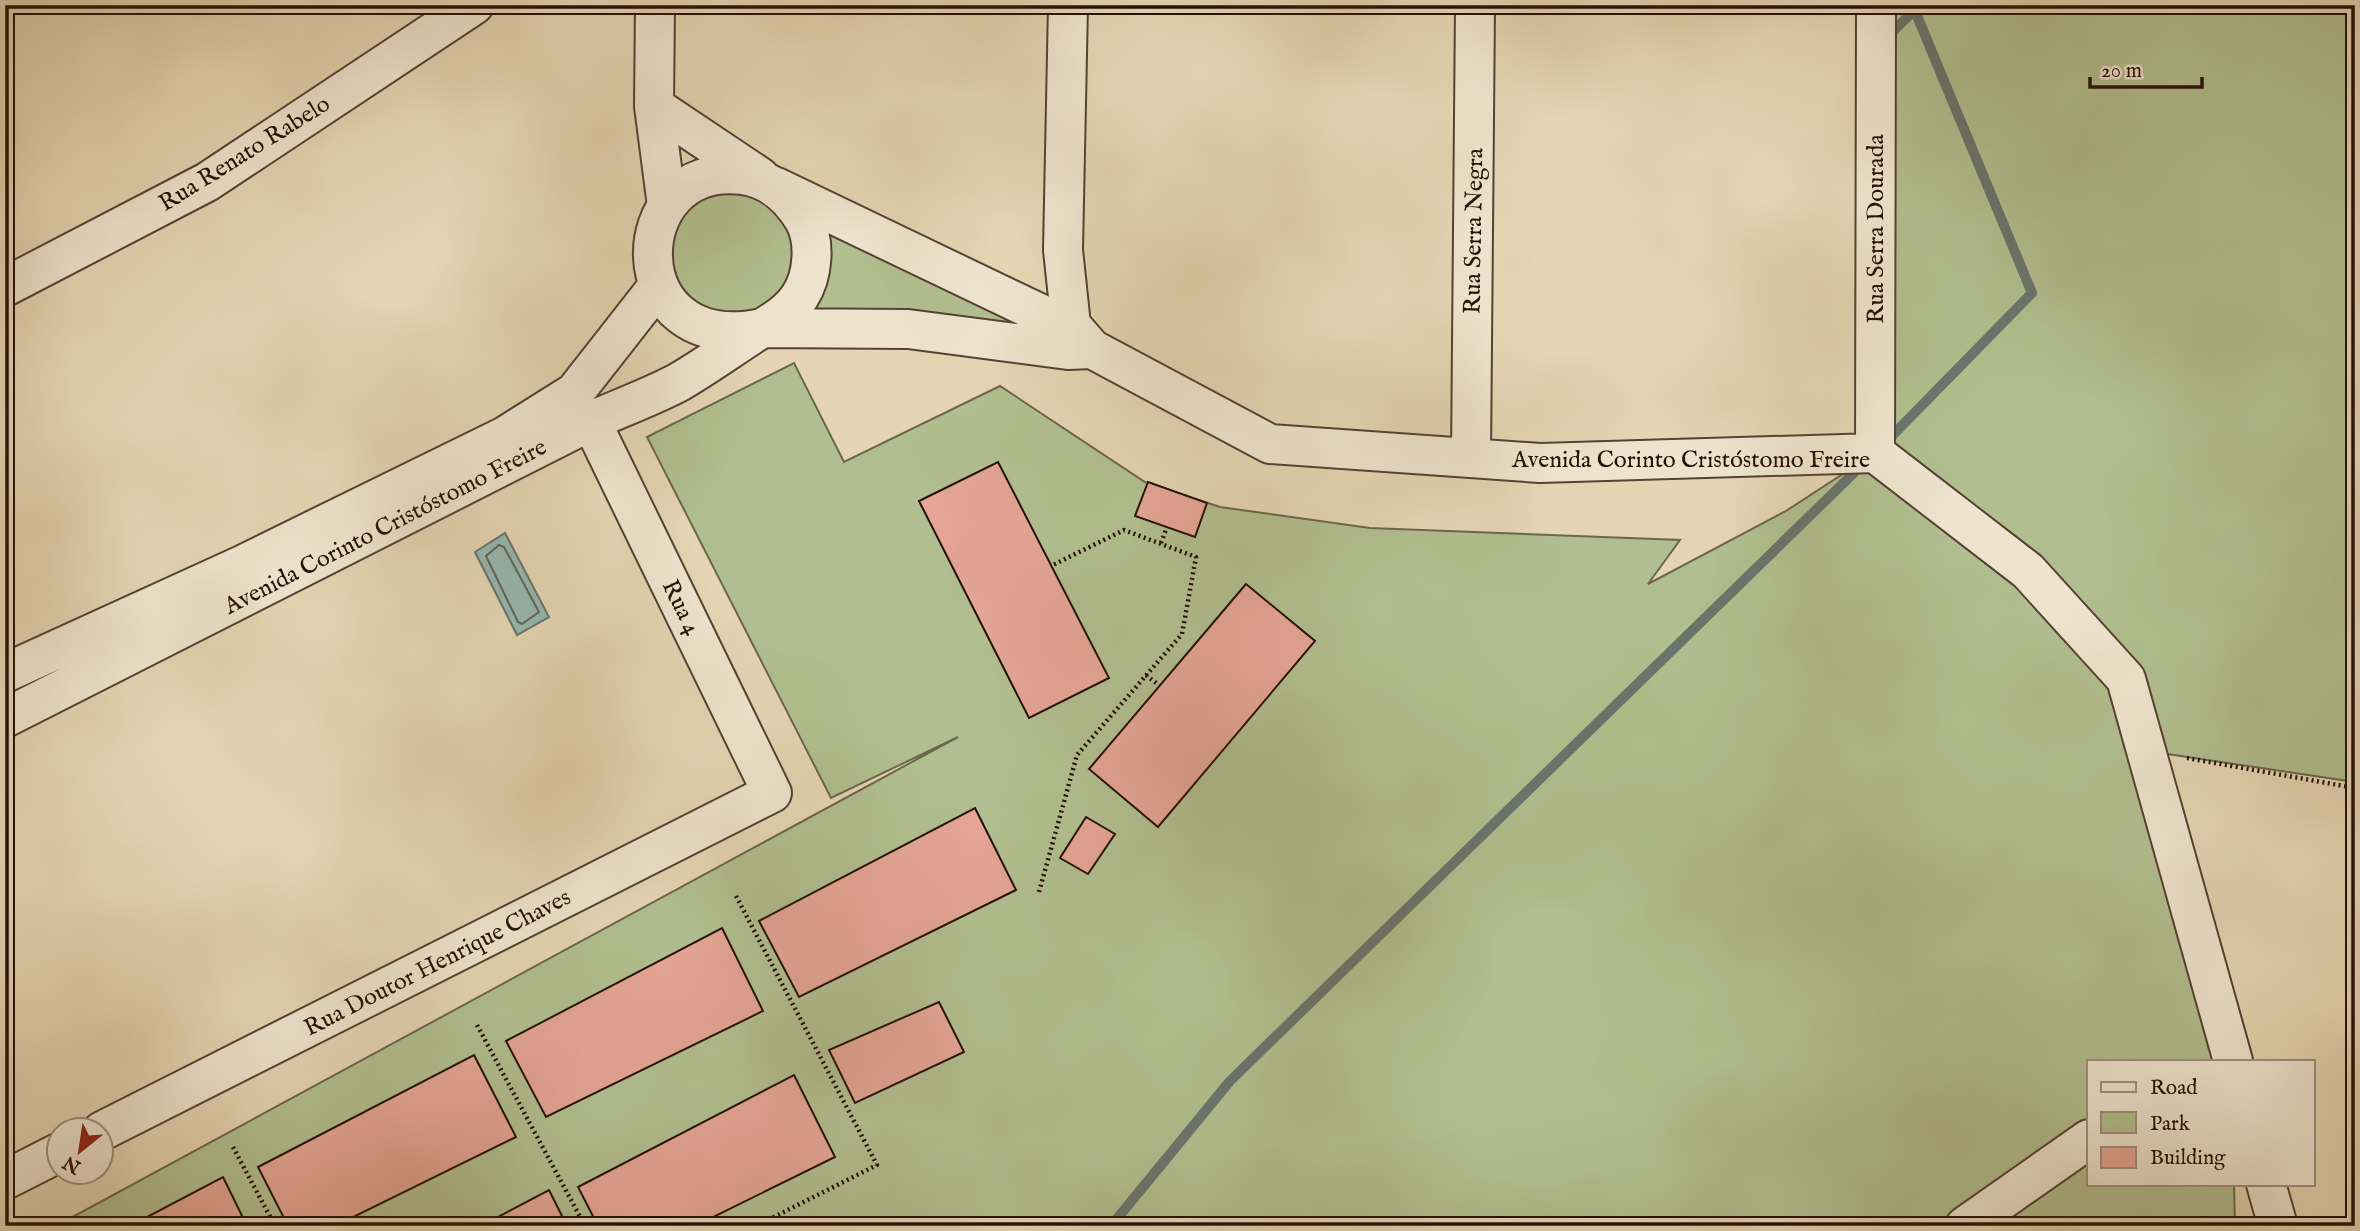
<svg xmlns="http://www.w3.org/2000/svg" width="2360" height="1231" viewBox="0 0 2360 1231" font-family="'IM FELL English',serif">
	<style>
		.green { fill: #b1be8f; stroke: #6b684b; stroke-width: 2 }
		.water { fill: #96b8b0; stroke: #69756c; stroke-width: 2 }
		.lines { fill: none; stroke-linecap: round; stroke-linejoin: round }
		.shore { stroke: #5e645c; stroke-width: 2 }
		.stream { stroke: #69756c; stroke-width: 10 }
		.building { fill: #e4a594; stroke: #251107; stroke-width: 2 }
		.minor-casing { stroke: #554232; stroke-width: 42 }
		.path { stroke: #251107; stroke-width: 4.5; stroke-dasharray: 2 3.5; stroke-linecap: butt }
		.minor { stroke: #eee4ce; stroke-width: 38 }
		.labels { text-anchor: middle; stroke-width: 6; stroke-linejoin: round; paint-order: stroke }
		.street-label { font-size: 24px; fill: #251107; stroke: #eee4ce }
	</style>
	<rect width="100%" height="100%" fill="#e5d5b3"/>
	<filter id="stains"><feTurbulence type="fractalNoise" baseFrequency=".00286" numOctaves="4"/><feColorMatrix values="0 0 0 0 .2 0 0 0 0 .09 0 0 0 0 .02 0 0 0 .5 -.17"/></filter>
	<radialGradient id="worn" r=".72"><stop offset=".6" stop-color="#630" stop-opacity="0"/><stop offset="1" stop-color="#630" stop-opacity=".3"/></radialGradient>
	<path class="green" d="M1876,5H2355V782L2147,751L2231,1061H2089V1184H2234L2235,1226H56L958,737L831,798L647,437L794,363L844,462L1000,386L1145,482L1220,507L1370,528L1680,540L1648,584L1786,511L1875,453Z
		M730,181L792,214L800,282L754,324L677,299L662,232L670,215Z
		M808,212L1039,335L793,318Z"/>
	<path class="water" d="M505,533L549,617L517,635L475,552Z"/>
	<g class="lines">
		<path class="shore" d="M499,545L504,547L539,612L522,624L518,622L486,556Z"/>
		<path class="stream" d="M1887,37L1920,5
			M1885,443L2032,293L1915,11
			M1111,1226L1230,1081L1863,464"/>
	</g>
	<path class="building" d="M998,462L1109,678L1029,718L919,501Z
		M1148,482L1207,503L1195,537L1135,516Z
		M1246,584L1315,641L1158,827L1089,769Z
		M975,808L1016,890L799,997L759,921Z
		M1086,817L1115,834L1088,874L1060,858Z
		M722,928L763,1011L546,1117L506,1041Z
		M939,1002L964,1052L855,1103L829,1050Z
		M474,1055L516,1137L335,1226H288L258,1167Z
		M794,1075L835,1157L695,1226H598L578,1187Z
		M223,1177L247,1226H130Z
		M549,1190L567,1226H481Z"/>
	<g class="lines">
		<g class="minor-casing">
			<path id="minor" d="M655,5L654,106L667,206
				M1068,5L1063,250L1071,325L1069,349
				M654,106L760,177
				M776,187L1043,315L1071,325L1092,349L1270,444L1540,463L1875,453L2028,571L2126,679L2233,1061
				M5,287L207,182L474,5
				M1875,453L1876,5
				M1471,457L1475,5
				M5,673L242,565L505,436L575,392L658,286
				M5,718L591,421C620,408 651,397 679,382C703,368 727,351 750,336C768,324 788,315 800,296C813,276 816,242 804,220C790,196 771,179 742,175C622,160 618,359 762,328L908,329L1068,350L1092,349
				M102,1131L772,793L591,421
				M5,1180L60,1152
				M2266,1184L2278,1226
				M1965,1226L2089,1139"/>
		</g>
		<path class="path" d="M1161,543L1167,527
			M1146,675L1160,686
			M2187,758L2355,788
			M1039,892L1077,755L1182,634L1196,557L1124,530L1051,566
			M736,896L877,1165L756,1226
			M477,1025L585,1226
			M233,1147L275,1226"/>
		<use href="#minor" class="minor"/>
	</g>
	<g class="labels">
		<g class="street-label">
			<text transform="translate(244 153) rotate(-32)" y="8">Rua Renato Rabelo</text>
			<text transform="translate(1875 229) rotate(-90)" y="8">Rua Serra Dourada</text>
			<text transform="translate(1473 231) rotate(-89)" y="8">Rua Serra Negra</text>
			<text x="1691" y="467">Avenida Corinto Cristóstomo Freire</text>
			<text transform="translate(385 526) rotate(-27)" y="8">Avenida Corinto Cristóstomo Freire</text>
			<text transform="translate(682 607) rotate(64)" y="8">Rua 4</text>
			<text transform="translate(437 962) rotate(-27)" y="8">Rua Doutor Henrique Chaves</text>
		</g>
	</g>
	<rect width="2360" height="1231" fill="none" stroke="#e5d5b3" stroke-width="28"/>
	<rect x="7" y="7" width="2346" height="1217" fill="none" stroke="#251107" stroke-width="3.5"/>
	<rect x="14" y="14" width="2332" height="1203" fill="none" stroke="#251107" stroke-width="2"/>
	<rect x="2087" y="1060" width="228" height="126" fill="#eee4ce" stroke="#9e907e" stroke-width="2"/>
	<rect x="2101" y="1082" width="35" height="10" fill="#eee4ce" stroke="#9e907e" stroke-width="2"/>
	<text x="2150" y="1094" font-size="21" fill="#251107">Road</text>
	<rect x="2101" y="1112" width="35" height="21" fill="#b1be8f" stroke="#9e907e" stroke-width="2"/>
	<text x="2150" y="1130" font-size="21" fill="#251107">Park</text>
	<rect x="2101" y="1147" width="35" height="21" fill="#e4a594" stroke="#9e907e" stroke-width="2"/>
	<text x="2150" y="1164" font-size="21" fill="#251107">Building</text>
	<g transform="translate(80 1151) rotate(210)"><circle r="33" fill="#eee4ce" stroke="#9e907e" stroke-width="2"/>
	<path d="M0-5L12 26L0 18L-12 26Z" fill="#8f2418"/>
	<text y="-10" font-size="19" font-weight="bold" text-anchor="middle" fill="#251107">N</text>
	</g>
	<path d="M2090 77v10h112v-10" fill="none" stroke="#251107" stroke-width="3.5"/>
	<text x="2101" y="77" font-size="21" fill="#251107" stroke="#eee4ce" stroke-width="5" paint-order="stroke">20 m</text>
	<rect width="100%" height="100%" filter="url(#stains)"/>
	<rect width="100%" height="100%" fill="url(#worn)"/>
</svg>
